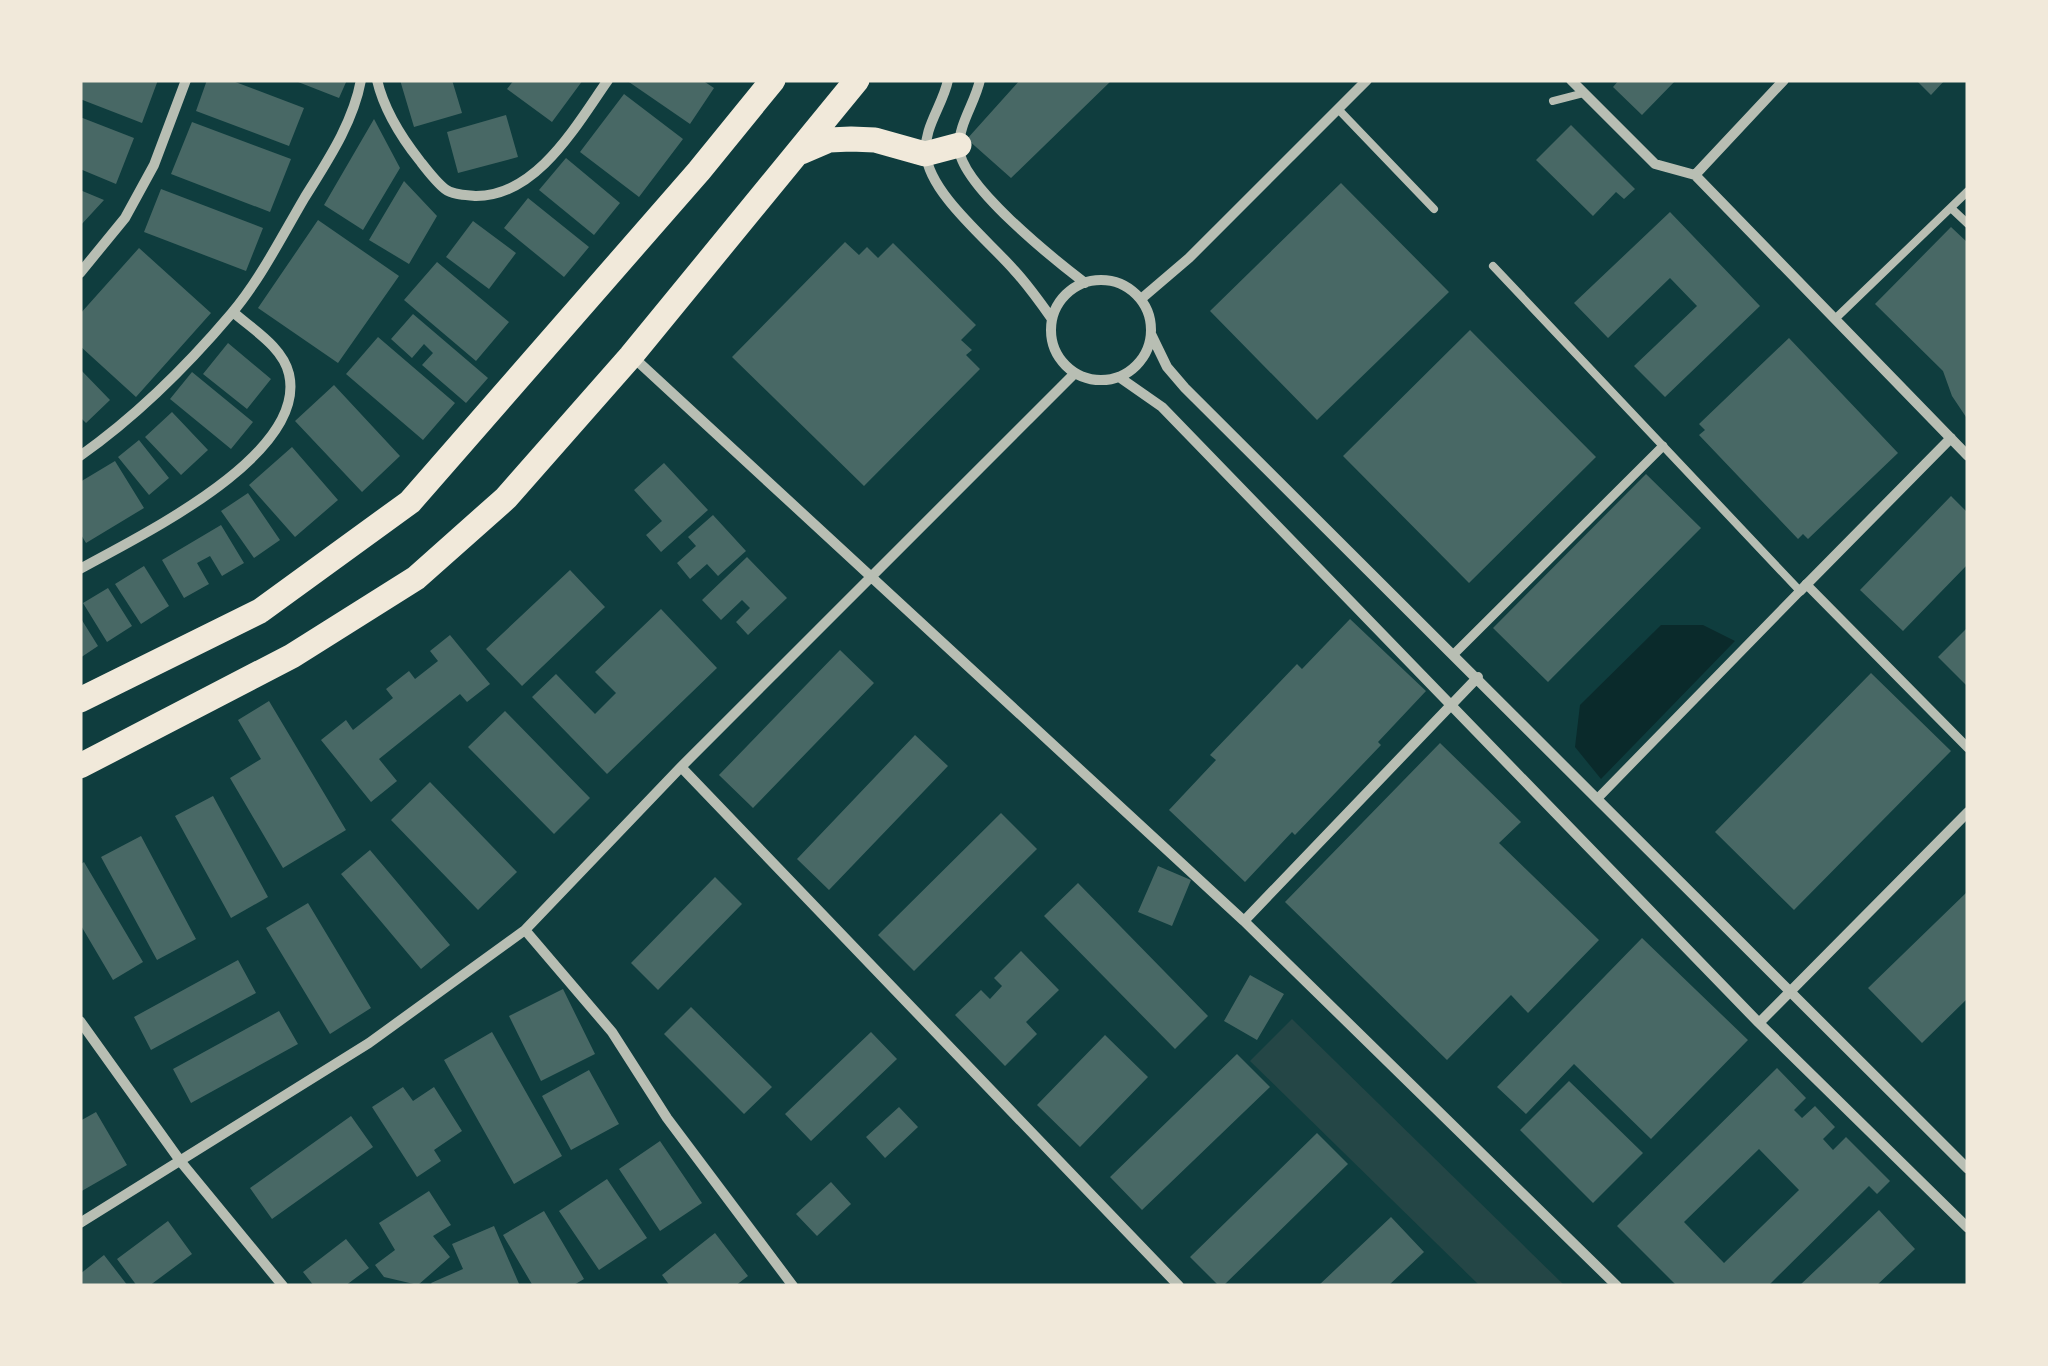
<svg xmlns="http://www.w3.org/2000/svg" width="2048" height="1366" viewBox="0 0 2048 1366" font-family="'Noto Sans',sans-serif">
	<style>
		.green { fill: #244646 }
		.water { fill: #0a2a2b }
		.building { fill: #486865; fill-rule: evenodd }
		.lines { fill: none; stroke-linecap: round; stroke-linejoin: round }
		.service { stroke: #b8beb3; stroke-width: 8 }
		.pedestrian { stroke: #b8beb3; stroke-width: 9 }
		.minor { stroke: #b8beb3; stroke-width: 10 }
		.primary { stroke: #f1e9da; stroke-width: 25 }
	</style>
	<rect width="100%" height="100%" fill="#0f3d3e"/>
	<path class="green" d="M1292,1019L1565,1286H1480L1250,1061Z"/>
	<path class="water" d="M1661,625H1703L1735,641L1601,779L1575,747L1580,705Z"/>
	<path class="building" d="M80,80H158L142,123L80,99Z
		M207,80H230L304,108L289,146L196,111Z
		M293,80H347L339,98Z
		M400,80H452L462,113L414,127Z
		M514,80H583L552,122L507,89Z
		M626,80H702L714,88L690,124Z
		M1020,80H1112L1011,178L967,139Z
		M1619,80H1676L1642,115L1613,87Z
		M1916,80H1945L1931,95Z
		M624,94L683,139L639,197L580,152Z
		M506,115L518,157L458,173L447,132Z
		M80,117L134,138L116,184L80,169Z
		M374,119L400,168L363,230L324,205Z
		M192,122L291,159L270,212L171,174Z
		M1571,125L1635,189L1624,199L1616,192L1593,216L1536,160Z
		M566,158L620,203L594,235L539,190Z
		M404,181L437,216L409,264L369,240Z
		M1341,183L1449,292L1317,420L1210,311Z
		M161,189L263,228L246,271L144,232Z
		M80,190L104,200L80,226Z
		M528,198L589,247L564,277L504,228Z
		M1670,212L1760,306L1665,397L1634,366L1697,306L1670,278L1608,338L1574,303Z
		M318,220L399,276L338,363L258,308Z
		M473,221L516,253L489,289L446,257Z
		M1951,227L1968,243V420L1952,396L1943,371L1875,304Z
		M845,242L859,255L867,247L878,258L893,243L976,325L961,340L972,350L966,355L980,369L864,486L732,357Z
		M139,248L211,313L136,397L80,346V314Z
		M437,262L509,322L476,361L404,300Z
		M413,314L488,378L466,403L422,365L433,353L424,344L412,358L391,339Z
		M1470,330L1596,457L1469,583L1343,456Z
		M378,337L455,403L423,440L346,374Z
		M1789,338L1898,453L1808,539L1803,534L1798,539L1699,435L1705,430L1699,424Z
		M228,343L271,379L247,409L203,374Z
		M80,369L110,400L86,423L80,417Z
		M192,372L253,422L231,449L170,399Z
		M334,385L400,456L362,492L295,421Z
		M172,412L208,450L181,475L145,437Z
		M139,440L169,478L149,495L118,457Z
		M292,447L338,500L295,537L249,485Z
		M115,461L144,508L86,543L80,533V482Z
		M664,463L708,510L661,552L646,535L662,521L634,490Z
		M1646,474L1701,528L1548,682L1493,628Z
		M248,493L280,540L254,558L221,511Z
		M1951,496L1968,513V564L1903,631L1860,590Z
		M713,515L746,551L718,576L707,564L690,579L677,563L696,546L688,537Z
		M221,525L244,563L222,576L210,556L197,563L209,584L184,598L162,560Z
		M747,557L787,598L748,635L736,622L750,608L742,600L721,620L702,600Z
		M144,566L169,606L141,624L115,584Z
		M570,570L605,607L522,686L486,649Z
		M108,588L132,626L107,642L83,603Z
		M661,609L717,668L607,774L532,697L556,674L595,714L616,693L595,672Z
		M80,617L98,646L80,658Z
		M1350,619L1426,691L1378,742L1381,745L1295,835L1292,832L1245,882L1169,810L1216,760L1210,755L1297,664L1302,669Z
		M1968,627V687L1938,657Z
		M450,635L490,684L467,702L460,694L379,759L397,781L371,802L321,740L346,720L353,730L393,698L386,689L409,671L415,679L438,661L430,651Z
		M840,650L874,683L753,808L719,775Z
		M1871,673L1951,751L1794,910L1715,832Z
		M269,701L346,830L283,868L230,778L261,759L238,720Z
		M505,711L590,798L554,834L468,747Z
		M915,735L948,766L829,890L797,859Z
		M1440,743L1521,822L1499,843L1599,940L1528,1013L1511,995L1447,1060L1285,902Z
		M430,782L517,872L478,910L391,820Z
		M213,796L268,897L231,918L175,816Z
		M1001,813L1037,849L914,971L878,935Z
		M141,836L196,939L157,960L101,857Z
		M370,850L450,945L421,969L341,874Z
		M84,862L143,962L113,980L80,924V865Z
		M1158,866L1191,880L1172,926L1138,912Z
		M715,877L742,904L658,990L631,963Z
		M1078,883L1208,1016L1175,1049L1044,916Z
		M1968,891V998L1922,1043L1868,988Z
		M308,903L371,1008L330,1034L266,928Z
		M1642,938L1748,1040L1651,1139L1574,1064L1526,1114L1497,1087Z
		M1021,951L1059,990L1026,1022L1037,1034L1005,1066L955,1015L981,990L990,999L1002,986L994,978Z
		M238,960L256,993L151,1050L134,1017Z
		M1250,975L1284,994L1257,1040L1224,1021Z
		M563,989L595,1054L541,1081L509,1016Z
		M691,1007L772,1087L744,1114L664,1034Z
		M279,1011L298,1044L191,1103L173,1069Z
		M492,1032L562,1156L514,1184L444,1060Z
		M871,1032L897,1059L811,1141L785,1114Z
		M1105,1035L1148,1077L1080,1147L1037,1105Z
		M1237,1054L1270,1087L1142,1210L1110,1177Z
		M1777,1068L1806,1098L1794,1110L1802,1118L1815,1106L1835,1127L1823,1139L1833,1150L1846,1137L1890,1181L1877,1194L1869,1186L1768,1286H1677L1617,1226ZM1759,1149L1799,1190L1724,1263L1684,1222Z
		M589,1070L619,1124L571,1150L542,1096Z
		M1569,1081L1643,1153L1593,1203L1520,1130Z
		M403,1087L413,1101L434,1087L462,1131L434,1150L441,1161L417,1177L372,1107Z
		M899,1107L918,1127L885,1158L866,1137Z
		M96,1112L127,1165L80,1192V1121Z
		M351,1116L373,1147L272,1219L250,1188Z
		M1317,1133L1348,1164L1223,1286H1219L1190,1257Z
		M660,1141L702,1203L660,1231L619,1169Z
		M607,1179L647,1238L599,1270L559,1211Z
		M831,1182L851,1204L817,1236L796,1214Z
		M429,1191L451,1225L433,1236L450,1257L418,1285L384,1277L375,1265L395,1250L379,1223Z
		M1879,1210L1915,1249L1876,1286H1799Z
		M544,1211L584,1279L572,1286H533L503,1235Z
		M1391,1217L1424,1252L1388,1286H1318Z
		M168,1221L192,1254L149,1286H137L117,1259Z
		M494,1226L520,1286H433L431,1283L463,1269L452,1244Z
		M715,1233L748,1276L735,1286H670L662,1275Z
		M346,1239L369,1268L345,1286H314L303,1272Z
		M104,1255L128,1286H80V1274Z"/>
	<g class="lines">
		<path class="service" d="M1553,101L1584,93
			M1338,109L1434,209
			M1951,208L1968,224
			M1493,266L1800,591
			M1835,319L1968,191"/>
		<path class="pedestrian" d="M1806,584L1968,748
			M1454,654L1663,446
			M1598,798L1800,591"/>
		<path class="minor" d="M377,80C384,110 401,137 420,161C427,170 436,182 445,189C453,195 465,195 475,196C537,197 577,124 608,80
			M948,80C943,105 923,128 926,154C929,193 988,240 1014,270C1028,285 1040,302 1052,319
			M980,80C975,103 959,123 959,147C959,184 1055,260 1085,283
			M1571,80L1655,164L1695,175L1968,456
			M1695,175L1784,80
			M80,273L125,218L154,165L186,80
			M1051 330a50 50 0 1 1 100 0a50 50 0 1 1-100 0Z
			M1141,299L1189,258L1367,80
			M1151,334L1167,367L1185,388L1968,1169
			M633,357L1244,921L1617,1286
			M1119,377L1162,407L1759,1023L1968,1228
			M80,456C135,417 187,366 231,314C260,280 282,236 305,197C328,160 353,123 361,80
			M80,569C137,537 308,456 289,374C283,347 252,329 233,312
			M1800,591L1951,438
			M681,767L1179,1286
			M1244,921L1478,677
			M525,930L612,1032L667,1118L793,1286
			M80,1021L181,1162L283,1286
			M1759,1023L1968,812
			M80,1223L369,1043L525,930L681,767L1075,373"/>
		<path class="primary" d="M801,152L829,140L851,139L875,140L925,154L959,145
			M80,700L260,611L410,502L699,171L773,80
			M80,766L292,656L416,578L506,498L631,356L857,80"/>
	</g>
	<rect width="2048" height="1366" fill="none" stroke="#f1e9da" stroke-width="165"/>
</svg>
